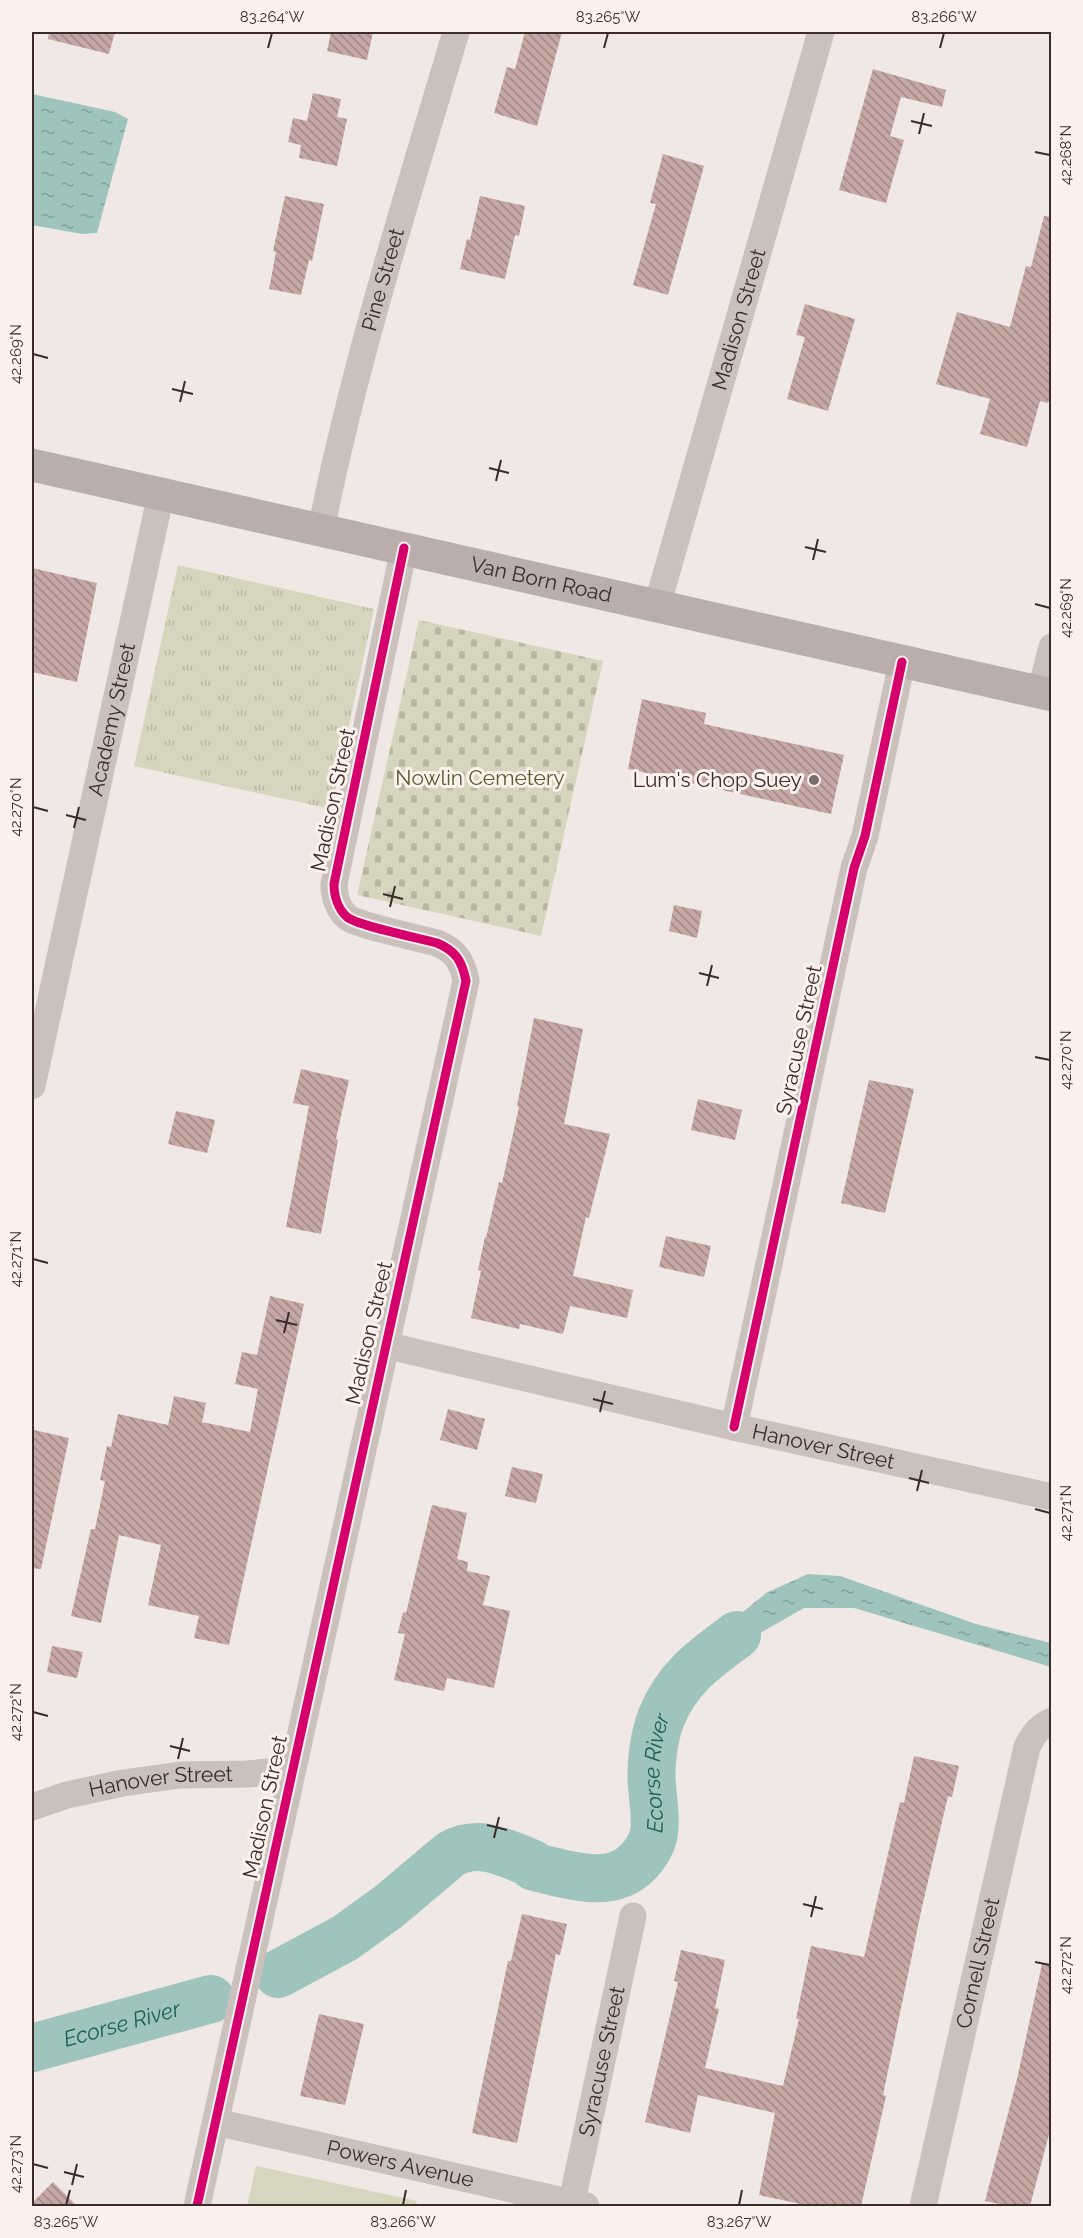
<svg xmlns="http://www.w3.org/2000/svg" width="1083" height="2238" viewBox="0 0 1083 2238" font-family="Raleway,sans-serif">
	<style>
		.grass { fill: url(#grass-tufts) }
		.cemetery { fill: url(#cemetery-stones) }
		.pitch { fill: #d6d5bd }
		.water { fill: url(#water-ripples) }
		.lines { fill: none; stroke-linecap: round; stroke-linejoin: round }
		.river { stroke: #9ec4bd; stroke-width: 48 }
		.building { fill: url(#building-back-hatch) }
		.minor { stroke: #cac0bc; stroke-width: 27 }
		.major { stroke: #b9aeab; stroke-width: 33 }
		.cycleway-casing { stroke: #fcf1ec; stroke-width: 13 }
		.cycleway { stroke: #d6006c; stroke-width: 9 }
		.ticks { fill: none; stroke: #3b2b29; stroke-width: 2 }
		.poi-dot { fill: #7a6d6a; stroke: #fcf1ec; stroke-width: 2 }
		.labels { text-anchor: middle; stroke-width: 6; stroke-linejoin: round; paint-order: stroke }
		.street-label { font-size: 21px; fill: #3b2b29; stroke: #fcf1ec }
		.park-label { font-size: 21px; fill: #535c2b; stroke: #fcf1ec }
		.poi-label { font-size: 21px; fill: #3b2b29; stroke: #fcf1ec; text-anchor: end }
		.water-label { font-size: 22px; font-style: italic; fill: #1b6158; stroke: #fcf1ec }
		.neatline { fill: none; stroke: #3b2b29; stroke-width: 2 }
		.ticks-label { font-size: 15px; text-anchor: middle; fill: #3b2b29 }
	</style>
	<defs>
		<pattern id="grass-tufts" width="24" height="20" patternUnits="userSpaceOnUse" patternTransform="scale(1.5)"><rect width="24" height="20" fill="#d6d5bd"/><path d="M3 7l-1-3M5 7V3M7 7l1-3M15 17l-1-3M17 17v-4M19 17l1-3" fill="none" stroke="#b9b7a2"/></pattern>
		<pattern id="cemetery-stones" width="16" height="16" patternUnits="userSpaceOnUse" patternTransform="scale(1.5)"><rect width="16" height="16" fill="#d6d5bd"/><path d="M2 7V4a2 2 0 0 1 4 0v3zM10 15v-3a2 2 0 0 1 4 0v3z" fill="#b9b7a2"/></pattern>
		<pattern id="water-ripples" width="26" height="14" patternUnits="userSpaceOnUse" patternTransform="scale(1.5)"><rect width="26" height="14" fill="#9ec4bd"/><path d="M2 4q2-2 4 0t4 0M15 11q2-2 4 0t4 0" fill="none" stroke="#829f9a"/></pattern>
		<pattern id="building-back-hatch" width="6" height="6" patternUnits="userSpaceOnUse" patternTransform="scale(1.5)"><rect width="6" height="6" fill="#c5a7a4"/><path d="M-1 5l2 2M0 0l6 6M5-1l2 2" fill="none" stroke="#a18886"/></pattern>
	</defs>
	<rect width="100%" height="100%" fill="#f0e8e4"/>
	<path class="grass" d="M178,565L374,609L331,809L134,766Z"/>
	<path class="cemetery" d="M419,620L603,661L541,936L357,895Z"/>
	<path class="pitch" d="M256,2166L417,2201L415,2206H247Z"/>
	<path class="water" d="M32,94L115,112L128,119L97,233L82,234L32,225Z
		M808,1574L840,1576L976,1624L1051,1643V1667L854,1608H804L732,1649L691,1680L675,1667L679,1660L715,1635L766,1593Z"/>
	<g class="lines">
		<g class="river">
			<path id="s1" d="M278,1974L345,1938L388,1907L451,1854C479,1838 505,1853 533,1864L534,1867C568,1874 610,1891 638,1862C662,1837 654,1817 652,1785C650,1765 654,1737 661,1718C677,1678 704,1659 737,1635"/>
			<path id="s2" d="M32,2048L211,1999"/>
		</g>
	</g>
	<path class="building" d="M49,32H115L109,54L48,39Z
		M331,32H373L367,60L327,51Z
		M525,32H562L537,126L494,113L507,67L515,69Z
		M873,69L946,90L942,107L901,97L890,136L904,140L886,203L839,190Z
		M313,93L341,99L337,117L347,119L337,166L299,158L301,145L288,142L293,118L307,121Z
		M663,154L704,166L668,295L633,285L656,204L650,203Z
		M285,196L324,204L312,261L309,260L301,295L269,289L276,252L273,251Z
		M480,196L525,206L519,236L515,235L505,279L460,269L467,239L470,240Z
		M1044,216L1052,217V390L1048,403L1040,401L1027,447L980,434L990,399L936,384L957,312L1010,327L1026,266L1031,267Z
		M805,304L855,319L828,411L787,399L805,337L796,335Z
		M32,568L97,583L77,682L32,672Z
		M642,699L706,713L704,724L844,755L831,814L628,769Z
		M674,905L702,911L697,938L669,931Z
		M534,1018L583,1029L564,1124L610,1134L589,1218L586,1217L573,1276L633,1290L627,1318L570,1306L563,1334L520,1324L519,1329L471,1318L481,1271L478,1270L485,1237L486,1238L499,1182L502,1183L519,1107L517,1106Z
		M301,1069L349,1080L336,1139L338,1140L321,1234L286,1227L309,1106L293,1103Z
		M869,1080L914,1089L885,1213L841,1203Z
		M698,1099L742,1110L735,1140L691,1130Z
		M176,1111L215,1120L207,1153L168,1144Z
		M666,1236L711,1246L704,1277L659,1267Z
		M270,1296L304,1304L229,1645L194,1638L199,1616L148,1605L161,1545L119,1535L101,1623L71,1616L91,1529H95L105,1481L100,1480L107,1446L111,1447L118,1414L168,1425L174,1396L206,1403L202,1422L250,1432L258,1389L235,1384L242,1352L257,1355Z
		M448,1409L485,1419L477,1450L440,1440Z
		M34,1430L69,1438L41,1569L32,1568V1444Z
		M512,1467L543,1474L536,1503L505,1496Z
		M432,1505L467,1513L457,1559L468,1562L467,1571L490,1576L483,1605L510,1611L494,1688L447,1678L444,1691L394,1680L405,1634L398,1633L403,1612L406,1613Z
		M52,1646L83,1652L77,1678L47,1672Z
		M914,1756L959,1766L952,1797L948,1796L922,1907L883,2095L886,2096L861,2206H810L759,2195L775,2113L698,2095L690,2133L645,2122L678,1982L674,1981L681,1950L725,1960L715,2008L719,2009L705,2068L783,2086L799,2019H796L811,1946L864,1957L900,1802L904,1803Z
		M522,1914L567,1924L560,1955L556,1954L517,2143L472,2133L508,1961H511Z
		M1042,1964L1052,1965V2123L1030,2206H1010L985,2201L1017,2079Z
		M319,2014L364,2024L345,2105L300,2096Z
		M53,2182L77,2206H32V2203Z"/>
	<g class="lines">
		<g class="minor">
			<path id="s3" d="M321,530C355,360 407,198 456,32"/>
			<path id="s4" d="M657,606L821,32"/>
			<path d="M1040,693L1052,647"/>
			<path id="s5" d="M32,1086L161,494"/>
			<path id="s6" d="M385,1345L734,1427L1052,1497"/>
			<path d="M734,1427L854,868L865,836L902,662"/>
			<path id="s7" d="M32,1807L67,1795L123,1783L180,1775L247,1774L291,1770"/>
			<path id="s8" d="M216,2122L586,2206"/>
			<path d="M197,2206L466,981C462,961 456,951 437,943C420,938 358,926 347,917C338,909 334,896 334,884L404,548"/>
			<path id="s9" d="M571,2206L633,1916"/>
			<path id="s10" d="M923,2206L1027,1747C1033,1735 1039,1726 1052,1721"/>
		</g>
		<path class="major" id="s11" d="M32,465L1052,695"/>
		<g class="cycleway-casing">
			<path id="cycleway" d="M734,1427L854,868L865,836L902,662
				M197,2206L466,981C462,961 456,951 437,943C420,938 358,926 347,917C338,909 334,896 334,884L404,548"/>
		</g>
		<use href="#cycleway" class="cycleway"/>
	</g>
	<path class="ticks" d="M268,48L272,33M604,48L608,33M940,48L944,33M911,121L932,126M919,134L924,113M1035,152L1050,155M33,354L48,358M172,389L193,394M180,402L185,381M489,468L509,473M496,481L501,460M805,547L826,552M813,560L818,539M1035,604L1050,608M33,807L48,811M66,815L86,820M74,828L79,807M383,894L403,899M390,907L395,886M699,973L719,978M707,986L712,965M1035,1057L1050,1060M33,1259L48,1263M276,1320L297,1325M284,1333L289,1312M593,1399L613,1404M600,1412L605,1391M909,1478L929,1483M917,1491L922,1470M1035,1509L1050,1513M33,1712L48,1716M170,1746L190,1751M178,1759L183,1738M487,1825L507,1830M494,1838L499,1817M803,1904L823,1909M811,1917L816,1896M1035,1962L1050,1965M33,2164L48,2168M64,2172L84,2177M72,2185L77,2164M66,2205L70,2190M403,2205L406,2190M739,2205L742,2190"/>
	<circle class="poi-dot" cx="814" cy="780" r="6"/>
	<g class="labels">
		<g class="street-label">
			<text dy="7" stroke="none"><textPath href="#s3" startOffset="258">Pine Street</textPath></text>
			<text dy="7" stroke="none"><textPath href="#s4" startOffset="298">Madison Street</textPath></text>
			<text dy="7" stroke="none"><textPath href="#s11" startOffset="522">Van Born Road</textPath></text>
			<text dy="7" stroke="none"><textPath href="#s5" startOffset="375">Academy Street</textPath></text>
			<text transform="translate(333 800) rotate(-78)" y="7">Madison Street</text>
			<text transform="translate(799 1040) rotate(-78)" y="7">Syracuse Street</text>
			<text transform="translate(369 1333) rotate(-77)" y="7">Madison Street</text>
			<text dy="7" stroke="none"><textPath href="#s6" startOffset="450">Hanover Street</textPath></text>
			<text dy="7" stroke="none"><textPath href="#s7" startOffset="132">Hanover Street</textPath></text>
			<text transform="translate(265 1807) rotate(-78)" y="7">Madison Street</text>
			<text dy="7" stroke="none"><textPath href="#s10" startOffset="249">Cornell Street</textPath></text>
			<text dy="7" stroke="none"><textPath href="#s9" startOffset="148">Syracuse Street</textPath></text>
			<text dy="7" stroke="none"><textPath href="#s8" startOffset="189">Powers Avenue</textPath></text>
		</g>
		<g class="park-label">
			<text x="480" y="785">Nowlin Cemetery</text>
		</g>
		<g class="poi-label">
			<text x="802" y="787">Lum's Chop Suey</text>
		</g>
		<g class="water-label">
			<text dy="8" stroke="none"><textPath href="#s1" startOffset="504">Ecorse River</textPath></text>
			<text dy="8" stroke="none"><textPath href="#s2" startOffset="93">Ecorse River</textPath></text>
		</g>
	</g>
	<rect width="1083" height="2238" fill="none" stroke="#fcf1ec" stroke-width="66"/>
	<rect x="33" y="33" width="1017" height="2172" class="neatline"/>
	<g class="ticks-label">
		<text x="272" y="22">83.264°W</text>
		<text x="608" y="22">83.265°W</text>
		<text x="944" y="22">83.266°W</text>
		<text transform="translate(1066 155) rotate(-90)" y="5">42.268°N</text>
		<text transform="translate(16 354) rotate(-90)" y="5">42.269°N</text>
		<text transform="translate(1066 608) rotate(-90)" y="5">42.269°N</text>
		<text transform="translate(16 807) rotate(-90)" y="5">42.270°N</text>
		<text transform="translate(1066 1060) rotate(-90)" y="5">42.270°N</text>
		<text transform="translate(16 1259) rotate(-90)" y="5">42.271°N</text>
		<text transform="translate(1066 1513) rotate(-90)" y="5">42.271°N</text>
		<text transform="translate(16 1712) rotate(-90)" y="5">42.272°N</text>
		<text transform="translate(1066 1965) rotate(-90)" y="5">42.272°N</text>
		<text transform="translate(16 2164) rotate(-90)" y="5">42.273°N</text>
		<text x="66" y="2227">83.265°W</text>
		<text x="403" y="2227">83.266°W</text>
		<text x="739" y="2227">83.267°W</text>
	</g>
</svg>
